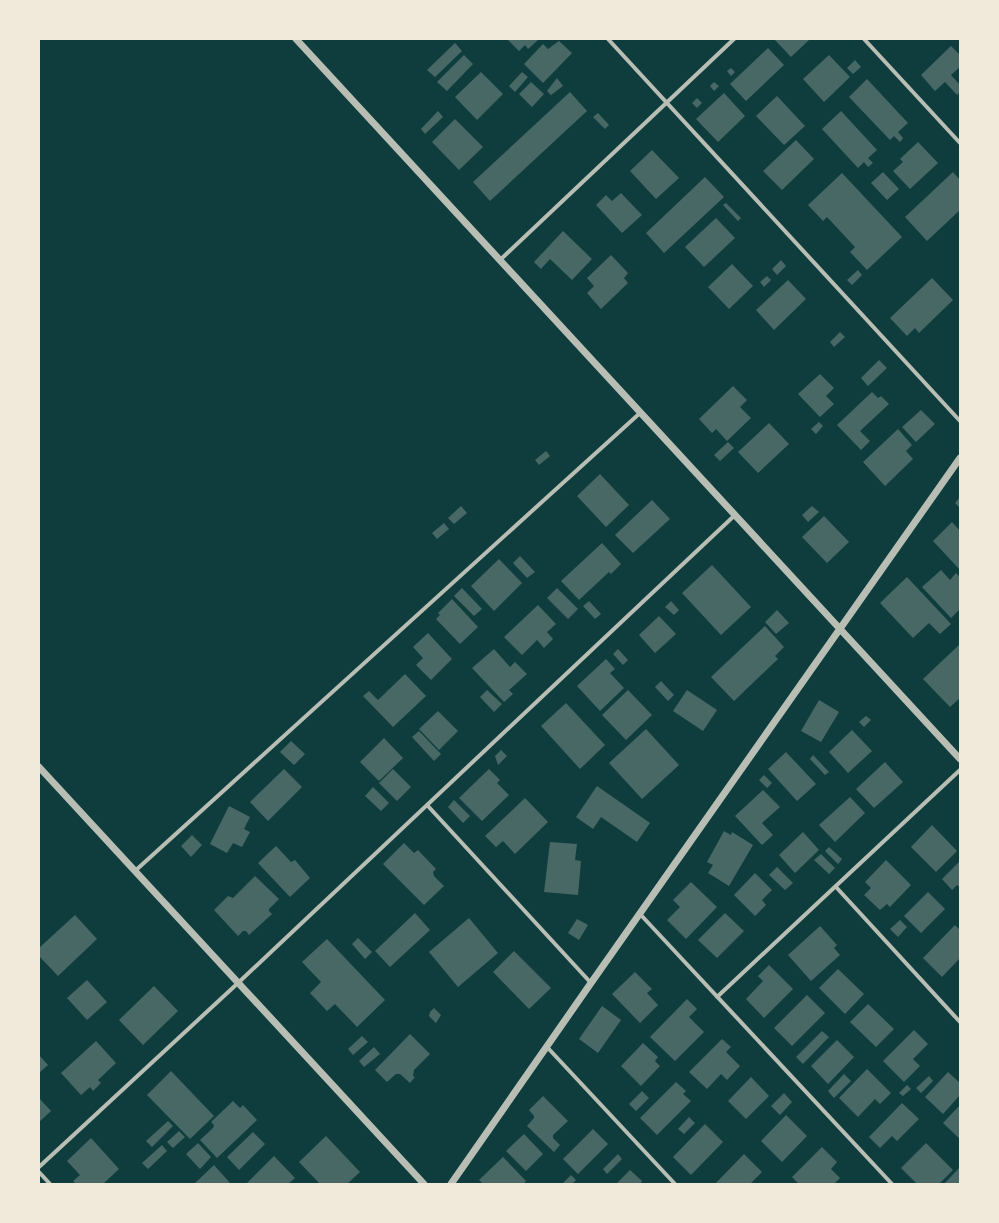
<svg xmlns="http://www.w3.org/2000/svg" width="999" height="1223" viewBox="0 0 999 1223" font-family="'Roboto Condensed',sans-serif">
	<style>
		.building { fill: #486865 }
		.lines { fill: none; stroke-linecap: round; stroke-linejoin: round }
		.minor { stroke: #b8beb3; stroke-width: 4 }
		.tertiary { stroke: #b8beb3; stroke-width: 7 }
	</style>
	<rect width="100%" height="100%" fill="#0f3d3e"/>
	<path class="building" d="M507,39H539L528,49L525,45L519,51Z
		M774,39H810L791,57Z
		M559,41L572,53L543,83L524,64L543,44L548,49Z
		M455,43L462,51L435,77L427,70Z
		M951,46L960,55V67L951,75L960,85V92L957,95L945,82L935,91L921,75Z
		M768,48L784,65L746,101L730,84Z
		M464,55L473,64L447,91L437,82Z
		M829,55L850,77L824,102L803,79Z
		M855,60L861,67L853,74L847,68Z
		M731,68L735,72L731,76L727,71Z
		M481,72L503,94L477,120L455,97Z
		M522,72L528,77L515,92L509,86Z
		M557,78L563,86L551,95L547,91Z
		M867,79L908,123L898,132L903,138L900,142L894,136L890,140L849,97Z
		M531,82L544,94L532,107L519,94Z
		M714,82L719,86L714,91L710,86Z
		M570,92L587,111L490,201L473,182Z
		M724,93L745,116L718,142L696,119Z
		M777,96L805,126L784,145L756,116Z
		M697,98L702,103L697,108L692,103Z
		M438,111L443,117L425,134L421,129Z
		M841,111L877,150L868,158L873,163L868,167L864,162L858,168L822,129Z
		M598,113L609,125L605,129L593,117Z
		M455,119L483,147L459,170L432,142Z
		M796,140L814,159L782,190L763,171Z
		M918,142L938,163L910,189L893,171L903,162L900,159Z
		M652,150L679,178L656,199L630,171Z
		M883,172L899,189L887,200L871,183Z
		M953,172L960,180V210L927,241L905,217Z
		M842,173L902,237L867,270L850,252L855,247L827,217L823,221L808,205Z
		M705,177L724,197L664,253L646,233Z
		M621,193L642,215L622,233L596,205L606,195L612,201Z
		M726,203L741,218L738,221L723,205Z
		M716,218L735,238L704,267L685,247Z
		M563,231L592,259L572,280L550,259L541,269L534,262Z
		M611,255L628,273L624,278L628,283L601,309L587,293L594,286L587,278Z
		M781,260L786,266L777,275L772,269Z
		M732,264L753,286L729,309L708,287Z
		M858,270L862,275L852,285L847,280Z
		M767,276L771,280L764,287L760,282Z
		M932,278L953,300L919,333L915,328L907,336L890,318Z
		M788,280L806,299L774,330L756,310Z
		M840,332L845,337L834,347L830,342Z
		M879,360L887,368L868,386L861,378Z
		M820,374L834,388L826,396L834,404L820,417L798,394Z
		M733,386L747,400L740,407L751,418L727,441L716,429L712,433L699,419Z
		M872,392L878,398L881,396L889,404L860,431L870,441L861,450L837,425Z
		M921,410L935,424L916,442L902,427Z
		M819,422L823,426L816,434L811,429Z
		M769,423L789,444L758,473L738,452Z
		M898,429L912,445L906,451L913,459L885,486L863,462Z
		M728,442L734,448L720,461L714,455Z
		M546,451L550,456L539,465L535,460Z
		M600,474L629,505L606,527L577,496Z
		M960,497V508L955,503Z
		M652,500L670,519L633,553L615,535Z
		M461,506L467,513L454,524L448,518Z
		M812,506L819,512L808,522L802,515Z
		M824,516L849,542L827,563L802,537Z
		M952,522L960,531V570L933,541Z
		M444,523L449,529L437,539L432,533Z
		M602,543L621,564L611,574L609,572L579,600L561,581Z
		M520,556L535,572L527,578L513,563Z
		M499,559L522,583L494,611L471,586Z
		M712,565L751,607L721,635L682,593Z
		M941,570L950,580L956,573L960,577V609L951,618L922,587Z
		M907,577L951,624L940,634L929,623L913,638L880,603Z
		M462,588L482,609L474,616L454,596Z
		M557,588L578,609L568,619L547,598Z
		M452,599L478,627L460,644L436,619L440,615L438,613Z
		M589,601L601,614L595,619L583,606Z
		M671,601L679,610L674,615L665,607Z
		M538,605L556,624L547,632L553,639L544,648L537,640L522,655L504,637Z
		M777,610L789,623L776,634L765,622Z
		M659,616L676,634L655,653L639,635Z
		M765,626L784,647L775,656L778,659L734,701L711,677Z
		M428,633L452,659L431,680L416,665L423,658L413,647Z
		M960,644V698L950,707L923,679Z
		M494,649L510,667L515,662L527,674L509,690L513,694L504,702L472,668Z
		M618,649L628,660L623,665L613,654Z
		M606,659L615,669L610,673L624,688L600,711L577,686Z
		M405,674L426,696L393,727L363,696L369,691L378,700Z
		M661,681L674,695L668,701L655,687Z
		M487,690L502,704L494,712L480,697Z
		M628,690L652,715L626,740L602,715Z
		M687,690L717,710L703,731L673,711Z
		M819,700L839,712L821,742L801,731Z
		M566,703L605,745L580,769L541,726Z
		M438,711L458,731L439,750L419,729Z
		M866,716L871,720L864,727L859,722Z
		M646,729L679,765L642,799L609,763Z
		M852,730L872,751L848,773L829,752Z
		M419,731L441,754L434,761L412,737Z
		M384,738L403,758L379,781L360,762Z
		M291,741L305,754L294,765L280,752Z
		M501,750L507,756L498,765L495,756Z
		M786,752L816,784L797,801L768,769Z
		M813,755L829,772L825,775L810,759Z
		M885,762L903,782L874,808L856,789Z
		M284,769L302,787L268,821L250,802Z
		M393,769L411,787L397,801L379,783Z
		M489,769L500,780L497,783L509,795L482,821L459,798Z
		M764,775L772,783L767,788L759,780Z
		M597,786L650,823L637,842L601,817L593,829L576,817Z
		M373,787L389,803L381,811L365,796Z
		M763,790L780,807L762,823L773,835L762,845L735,816Z
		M850,797L865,813L835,842L819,825Z
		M525,798L548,822L515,854L503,841L496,847L485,836Z
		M454,800L470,816L463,823L448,807Z
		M229,806L250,817L244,829L250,832L242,847L233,843L227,853L210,844Z
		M932,825L957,851L936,872L911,847Z
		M724,831L731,835L732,832L753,845L729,886L708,873L713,865L707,862Z
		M803,832L819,850L795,873L779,855Z
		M192,835L202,845L191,857L181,846Z
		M550,842L577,844L575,860L581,861L578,895L544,892Z
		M404,843L414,853L418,850L436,869L433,872L434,876L444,886L424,905L383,864Z
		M276,846L291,862L295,860L310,878L291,896L290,897L258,863Z
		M829,847L842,859L838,864L825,851Z
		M821,854L835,868L829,874L814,860Z
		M886,860L911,885L890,907L887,904L880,910L864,895L871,888L865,882Z
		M960,861V887L957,885L952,890L942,879Z
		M777,867L793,883L785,890L769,875Z
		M755,873L772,890L762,900L766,905L755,916L734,895Z
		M255,876L279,899L269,909V911L272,914L249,935L246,931H243L238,936L214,910L228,896L233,898Z
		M691,882L717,907L686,939L667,920L680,907L673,900Z
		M928,892L945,909L921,933L904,916Z
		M415,913L430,930L390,967L375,951Z
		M725,913L744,931L717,958L698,940Z
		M75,915L97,939L58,976L39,956V948Z
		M469,918L498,953L458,987L429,952Z
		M577,919L588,925L579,940L568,933Z
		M900,920L907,927L898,937L890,929Z
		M955,925L960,930V958L942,977L923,958Z
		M820,926L837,945L834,948L840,955L811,981L788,955Z
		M358,938L372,952L365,959L352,944Z
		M327,939L385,1000L357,1027L335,1004L327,1011L310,993L321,982L302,962Z
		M514,951L551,988L529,1009L493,972Z
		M769,965L793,989L764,1018L746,999L763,981L758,976Z
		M838,969L864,994L845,1014L819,988Z
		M635,972L652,989L647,993L658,1005L640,1023L612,994Z
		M87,980L107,1002L87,1020L67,998Z
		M154,986L178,1011L143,1045L119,1020Z
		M807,995L825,1013L792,1046L774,1028Z
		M687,999L697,1009L689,1017L704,1032L675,1061L650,1037Z
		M868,1004L894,1029L876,1047L850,1022Z
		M602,1006L621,1020L598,1053L579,1039Z
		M434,1008L441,1015L436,1023L429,1016L430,1012Z
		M914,1030L928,1044L913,1059L920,1066L904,1082L883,1061Z
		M822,1031L829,1037L803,1064L796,1057Z
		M410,1034L430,1054L414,1070L413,1076L415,1077L410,1083L400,1074H396L387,1082L375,1070Z
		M362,1036L368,1042L353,1055L348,1049Z
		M722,1039L731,1047L726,1052L740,1066L727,1080L721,1074L707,1089L689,1072Z
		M837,1040L854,1057L828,1084L811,1066Z
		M96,1041L116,1063L98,1080L101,1083L93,1091L90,1087L81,1095L61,1073Z
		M643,1043L658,1057L655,1061L660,1066L641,1086L621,1066Z
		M374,1047L380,1054L364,1067L359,1061Z
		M39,1055L48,1065L39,1073Z
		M867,1069L891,1093L880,1104L875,1099L858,1117L839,1098Z
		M171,1071L214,1116L190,1139L147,1095Z
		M948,1072L960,1083V1095L943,1114L925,1097Z
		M844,1074L851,1081L834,1098L828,1091Z
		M929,1076L933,1081L921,1093L916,1088Z
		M751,1077L769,1096L746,1119L728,1101Z
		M676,1082L686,1091L683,1094L691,1101L657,1135L640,1118Z
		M907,1085L911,1089L903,1096L899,1093Z
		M642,1091L649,1098L636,1111L629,1104Z
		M784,1093L792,1102L780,1115L771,1106Z
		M543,1096L568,1121L553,1135V1138L560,1145L554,1152L527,1126L534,1118V1116L529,1110Z
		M39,1098L51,1111L39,1122Z
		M233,1101L240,1108L243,1105L257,1120L217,1158L200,1140L213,1128L214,1125L211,1122Z
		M902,1103L919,1119L897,1141L892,1136L880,1148L869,1137Z
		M960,1105V1139L943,1123Z
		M786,1115L807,1136L782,1162L761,1141Z
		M689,1117L695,1123L684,1134L678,1129Z
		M168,1121L173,1126L152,1147L146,1141Z
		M705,1124L723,1142L691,1175L673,1157Z
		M593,1129L608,1144L578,1174L563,1159Z
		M179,1131L185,1137L173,1148L167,1142Z
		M253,1132L265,1144L239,1170L227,1157Z
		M524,1134L543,1154L526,1171L506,1151Z
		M326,1136L360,1172L347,1184H320L299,1162Z
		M91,1138L119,1169L103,1184H76L73,1181L80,1175L67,1161Z
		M198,1143L211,1157L200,1169L186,1154Z
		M926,1143L953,1170L939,1184H917L901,1168Z
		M162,1145L167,1151L148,1169L142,1163Z
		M822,1147L837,1162L831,1169L840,1178L834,1184H799L792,1177Z
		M618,1154L622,1159L607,1174L603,1169Z
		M744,1154L762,1172L750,1184H715Z
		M274,1156L295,1178L288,1184H246Z
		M503,1157L526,1181L523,1184H483L479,1180Z
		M214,1165L231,1184H194Z
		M960,1167V1184H944Z
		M630,1170L642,1181L640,1184H616Z
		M571,1175L576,1180L572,1184H562Z"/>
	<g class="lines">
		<path class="minor" d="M608,39L960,421
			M864,39L960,143
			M500,260L734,39
			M427,805L591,983
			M135,871L640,413
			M836,887L960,1022
			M640,914L892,1184
			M717,997L960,770
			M547,1047L675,1184
			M39,1167L238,983L735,515
			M39,1172L50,1184"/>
		<path class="tertiary" d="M296,39L960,759
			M39,767L424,1184
			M451,1184L591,983L960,458"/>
	</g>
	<rect width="999" height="1223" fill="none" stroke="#f1e9da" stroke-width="80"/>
</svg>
